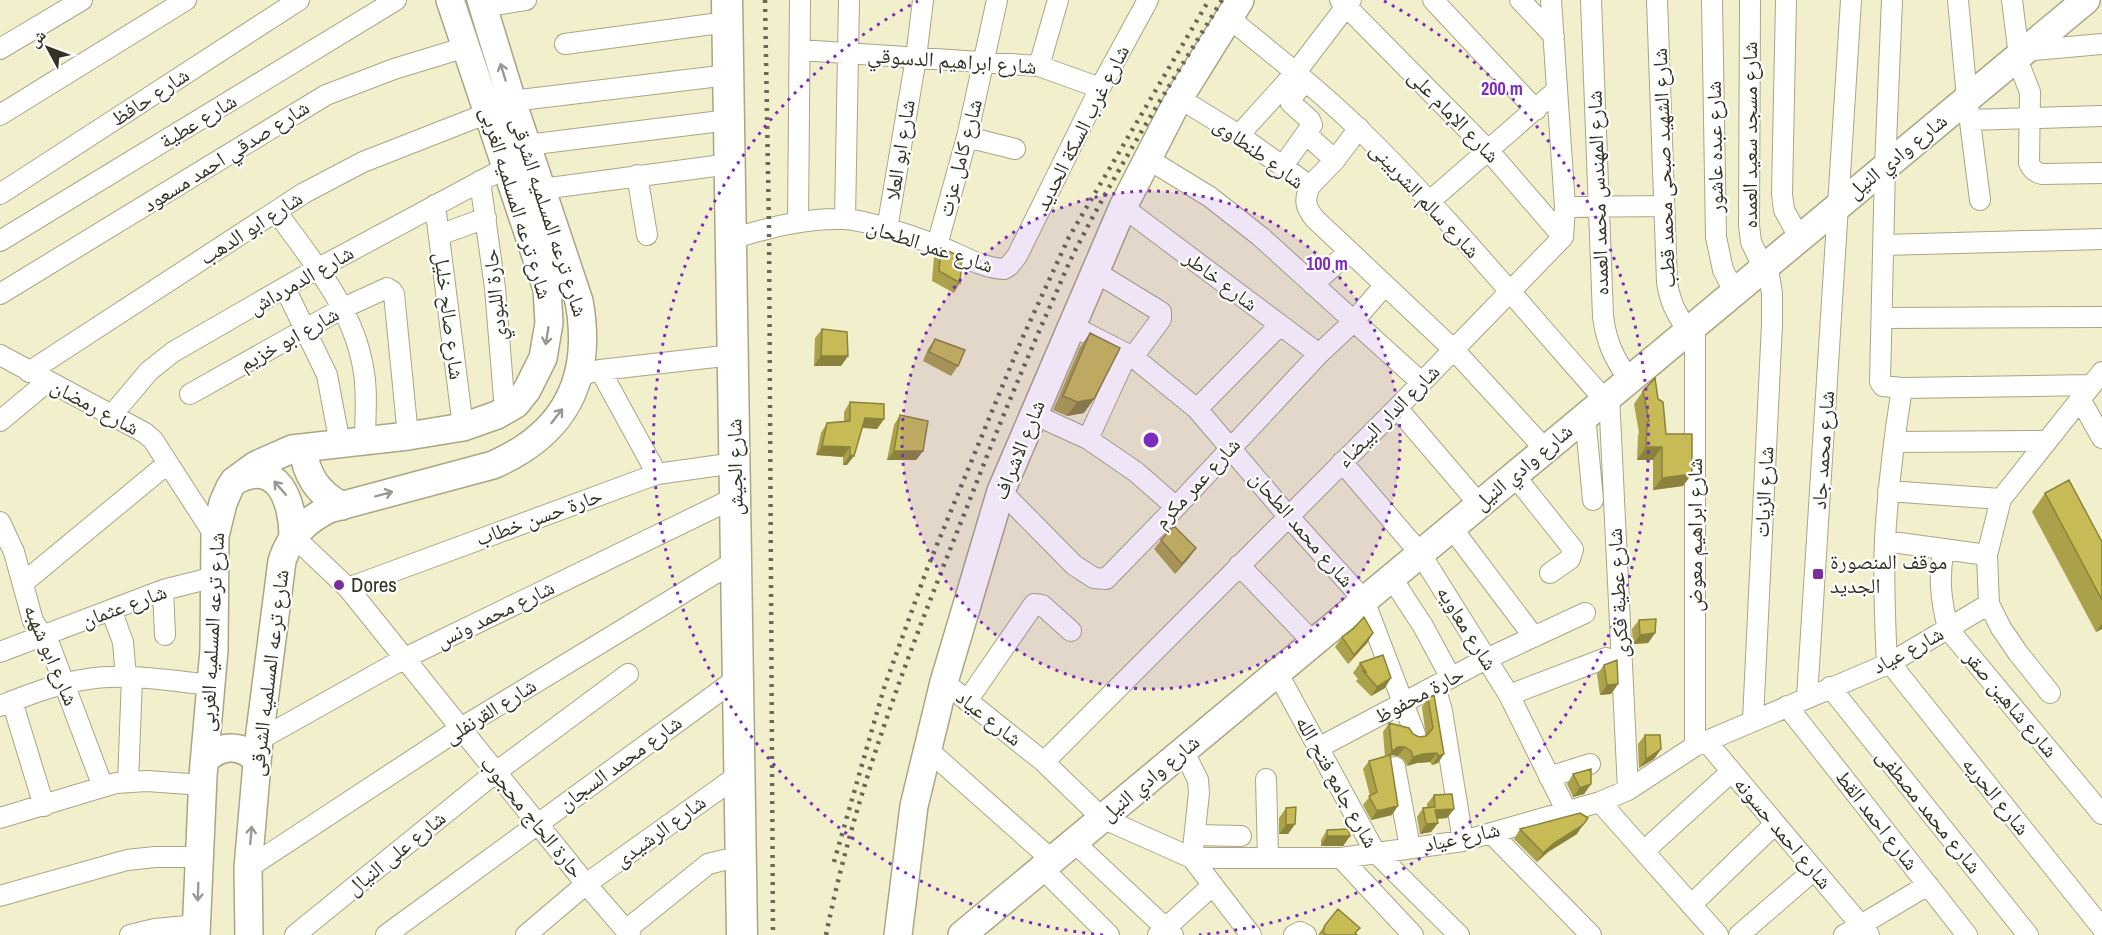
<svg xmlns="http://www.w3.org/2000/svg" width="2102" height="935" viewBox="0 0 2102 935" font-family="'Archivo Narrow','Noto Naskh Arabic',sans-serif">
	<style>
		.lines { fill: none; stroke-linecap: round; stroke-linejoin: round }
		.street-casing { stroke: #a9a685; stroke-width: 22 }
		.secondary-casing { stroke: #a9a685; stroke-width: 30 }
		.primary-casing { stroke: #a9a685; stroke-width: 33 }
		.street { stroke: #fff; stroke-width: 20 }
		.secondary { stroke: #fff; stroke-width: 27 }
		.primary { stroke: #fff; stroke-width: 30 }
		.rail { stroke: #696854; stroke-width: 4.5; stroke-dasharray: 3 6; stroke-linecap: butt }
		.wall { fill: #aba14a }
		.shaded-wall { fill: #8b833c }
		.building { fill: #c7bb56; stroke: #8b833c; stroke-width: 1.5 }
		.oneway { stroke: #999892 }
		.ring { fill: none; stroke: #7b2cbf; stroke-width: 3; stroke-dasharray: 3 6 }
		.poi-dot { fill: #7a2d9e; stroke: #fff; stroke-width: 2 }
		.labels { text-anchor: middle; stroke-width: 4.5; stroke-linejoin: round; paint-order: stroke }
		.street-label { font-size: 21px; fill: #333225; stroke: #fff }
		.poi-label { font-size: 21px; fill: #333225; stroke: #fff; text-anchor: start }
		.centre { fill: #7b2cbf; stroke: #fff; stroke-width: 3 }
		.ring-label { font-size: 18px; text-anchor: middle; font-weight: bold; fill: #7b2cbf; stroke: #fff; stroke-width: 4.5; stroke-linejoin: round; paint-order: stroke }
	</style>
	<rect width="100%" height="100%" fill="#f2efcc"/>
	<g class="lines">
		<g class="street-casing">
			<path id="street" d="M1340,0L1488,150L1563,237
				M1433,0L1536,110
				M1520,0L1554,36
				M1591,0L1603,316C1606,341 1614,359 1629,379
				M1657,0L1667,282C1670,302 1676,314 1688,330
				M1712,0L1716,237L1723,270L1734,291
				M1750,0L1749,225L1751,242L1763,267
				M1786,0L1782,194L1784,210L1799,237
				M1892,0L1885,167L1880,382L1883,386L1902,388L2091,385
				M1958,0L1967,98L1980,200
				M2012,0L2019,56
				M483,7L526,0
				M1229,18C1273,54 1319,90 1360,130C1447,215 1524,309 1604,399
				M565,44L727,22
				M0,49L82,0
				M800,50L1039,66L1100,88
				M2024,51L2102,44
				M2013,60L2021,69L2030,92L2029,163C2032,170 2036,173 2043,174L2102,173
				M1039,66L1058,0
				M1179,98L1239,135L1310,186C1304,200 1305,207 1315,219L1454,350L1545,449
				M512,101L728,75
				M0,115L186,0
				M1970,120L2102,116
				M1239,135L1296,72L1351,0
				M1307,135L1335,160
				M967,137L1015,149
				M527,145L729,120
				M1148,159L1210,197L1261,237L1421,382
				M1283,166L1312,125L1310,120L1291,103L1295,93L1306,81
				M637,175L647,235
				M480,181L495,288L505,411
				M1310,186L1335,160L1359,128
				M542,189L730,164
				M0,194L299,0
				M1430,201L1557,90
				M435,205L463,427
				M1123,207L1319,354
				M1565,207L1664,206
				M276,211C310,259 353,307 363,367C368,391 365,416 365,441
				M845,219L849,0
				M798,222L800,0
				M887,229L916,58L923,0
				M439,235L486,218
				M731,239C768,228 804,218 843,219C867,220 912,236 936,245C958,253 980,268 1004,269L1009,266L1017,256L1100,88L1148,0
				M0,241L396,0
				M937,245L967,137L997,0
				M1884,245L2102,239
				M1094,271L1161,312V319L1133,357
				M1313,285L1348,252
				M285,288L327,375L340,444
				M0,294L326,95L394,69L466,47
				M1882,318L2102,317
				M1072,326L1133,357L1197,409L1288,516L1364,600L1415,734
				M0,355L145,433L153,440L215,536
				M600,370L657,474
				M29,372L304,193L363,162L488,113
				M580,375L600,370L733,355
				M190,394L343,308L387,288L392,291L394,294L408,436
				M1609,395L1628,790
				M2080,399L2102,438
				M1397,408L1479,504
				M1197,409L1280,325
				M1033,414L1088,439L1136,472L1176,507
				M112,415L149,371L173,352L317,269L507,167
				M1585,415L1593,500
				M0,421L47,382
				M1088,439L1127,354
				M1894,442L2046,441
				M1342,462L1420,553L1509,695L1567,812
				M1514,475L1573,549L1570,559L1550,573
				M1001,491L1074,565L1094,578L1106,579L1176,507L1319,354L1353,322L1384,286
				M1888,491L2001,499
				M0,522L14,552L33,621L50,646L103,787
				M1451,527L1534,637
				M293,536L348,588L586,884L630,935
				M1885,541L1987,555
				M1944,549C1938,579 1941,599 1948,629L2102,814
				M1239,565L1313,642
				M1391,577L1423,626L1451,678
				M23,583L167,464
				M348,588L657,474L735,463
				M163,590L165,635
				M111,610L123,642L126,678
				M0,652L163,590L215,577
				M1890,663L2102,928
				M1887,664C1885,623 1883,581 1885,539C1888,488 1894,438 1902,388
				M1277,672L1375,852L1459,935
				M944,682L1044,762L1102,818L1192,858H1341L1463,841L1600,802L1628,790L1695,746L1890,663L1989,604
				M1435,686L1442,711L1463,841
				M1830,687L2028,935
				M2050,693L2018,653L2001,628L1989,604L1987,555L2001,499L2102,372
				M1509,695L1606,658
				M1807,697L1851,0
				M12,701L44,806
				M967,701L1034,604L1042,605L1071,631
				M0,706C28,695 57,683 88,679C128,673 171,681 212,685
				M1787,706L1967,935
				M1753,720L1772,324V293L1767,264
				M259,740L405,658L736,497
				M1706,741L1869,935
				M1695,746V324
				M1318,748L1486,659L1585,613
				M927,749L1052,860
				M1183,750L1198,780L1199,793L1192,858L1251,935
				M1044,762L1397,408L1563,237L1565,207L1551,0
				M1395,767L1410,847
				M1549,777L1590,764
				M1266,779L1268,858
				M128,782L132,678
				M1600,802L1718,935
				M0,818L116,783L147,781L203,785
				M1491,833L1591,935
				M1195,835L1241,836
				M1074,842L1173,935
				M1644,851L1731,772
				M1341,858L1413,935
				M248,868L461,728L737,560
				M1042,868L1109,935
				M0,896L127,860L155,857H199
				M1691,905L1775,824
				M626,930L708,864L724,860H741
				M130,935L155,929L197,925
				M295,935L496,772L628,674
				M386,935L739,677
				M526,935L586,884L740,774
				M1158,935L1213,885
				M1294,935L1300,932L1306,935
				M1739,935L1814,870
				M1844,935L1928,885"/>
		</g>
		<g class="secondary-casing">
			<path id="secondary" d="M303,448C306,476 318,493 342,506
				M235,481C278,457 293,502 293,536
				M205,760C221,744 241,744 257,760
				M196,935L203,776L214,650L215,536L223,503L230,487L234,481L256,465L292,449L408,436L463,427L497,415L516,404L527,390L543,358L549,323L547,289L450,0
				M249,935L248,868L259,740L282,561C290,536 305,521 329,509L493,465C566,433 593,378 579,301L512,101L481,0
				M898,935L914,806L944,682L1001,491L1123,207L1179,98L1240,0
				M962,935L2086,0"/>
		</g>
		<g class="primary-casing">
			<path id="primary" d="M727,0L742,935"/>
		</g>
		<use href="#street" class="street"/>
		<use href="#secondary" class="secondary"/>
		<use href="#primary" class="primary"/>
		<path class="rail" d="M765,0L769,228L773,935
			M834,862L884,688L927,569L1021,341L1069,237L1209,0
			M826,935C856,787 911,647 967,507C992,442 1019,377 1047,313C1058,290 1067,265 1079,243C1122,160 1173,80 1222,0"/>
	</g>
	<path class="wall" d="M941,248L960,283L954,293L932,281L934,257Z
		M822,329L848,356L841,366H814L815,338Z
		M1090,333L1084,413L1067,416L1053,410L1080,347Z
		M935,339L958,366L951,376L923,361L928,349Z
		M1643,391L1658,399L1666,434L1683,486L1653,490V460H1637L1638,435L1639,433L1634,404Z
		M850,402L884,419L877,429L862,428L847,465H843V457L816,455L821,433L827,423L844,422V412Z
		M900,415L923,451L916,460H887L894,425Z
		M2045,493L2102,542V629L2096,632L2032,512Z
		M1161,540L1196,548L1175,574L1154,549Z
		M1639,620L1655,633L1648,643L1633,644L1632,629Z
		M1373,633L1367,643L1348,664L1335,647L1342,637Z
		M1360,663L1385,688L1371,696L1356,681L1358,679L1353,673Z
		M1604,665L1618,684L1611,694L1600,695L1597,674Z
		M1434,695L1438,763L1432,765L1430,762L1417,763L1407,766L1404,760L1398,756L1392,755L1390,757L1392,815L1371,820L1363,805L1370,796L1363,769L1369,761L1385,757L1383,732L1389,723L1419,737L1426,736L1422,707L1428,698Z
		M1645,735L1661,749L1654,759L1639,768L1638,744Z
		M1573,774L1591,784L1584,794L1573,797L1567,784Z
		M1434,795L1454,809L1447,818L1437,819L1438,823L1431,832L1420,834L1417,817L1423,808H1427V804Z
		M1286,808L1295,824L1288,834H1279V818Z
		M1520,829L1577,834L1548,852L1537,862L1514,839Z
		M1327,830L1350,836L1343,846H1321V840Z
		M1325,925L1357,935H1318Z"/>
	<path class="shaded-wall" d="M821,356H848L841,366H814Z
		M1094,399L1084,413L1067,416L1077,402Z
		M865,418L884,419L877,429L858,427Z
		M822,446L850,447L843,457L816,455Z
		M1646,447H1662L1653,460H1637Z
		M894,451H923L916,460H887Z
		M850,455L854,456L847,465H843Z
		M1692,474L1683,486L1653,490L1662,478Z
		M1196,548L1189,558L1175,574L1182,564Z
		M2102,623V629L2096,632Z
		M1373,633L1367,643L1348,664L1354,655Z
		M1655,633L1648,643L1633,644L1640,635Z
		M1391,678L1385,688L1371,696L1377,687Z
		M1618,684L1611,694L1600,695L1607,685Z
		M1398,747H1405L1398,756L1392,755L1386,760L1392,751Z
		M1661,749L1654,759L1639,768L1646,759Z
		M1437,753L1430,762L1417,763L1407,766L1413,757L1423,754Z
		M1444,754L1438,763L1432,765L1438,756Z
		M1591,784L1584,794L1573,797L1580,788Z
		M1398,806L1392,815L1371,820L1377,811Z
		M1454,809L1447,818L1429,819L1435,810Z
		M1438,823L1431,832L1420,834L1426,824Z
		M1295,824L1288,834H1279L1286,825Z
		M1583,825L1577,834L1548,852L1537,862L1543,853L1554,843Z
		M1327,836H1350L1343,846H1321Z"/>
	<path class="building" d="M941,248L962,257L960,283L939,271Z
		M822,329L847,332L848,356H821Z
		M1090,333L1120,348L1094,399L1077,402L1063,396Z
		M935,339L965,350L958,366L929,352Z
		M1655,378L1658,399L1663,402L1666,434H1692V474L1662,478V447H1646L1647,422L1649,421L1643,391Z
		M850,402L884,404V419L865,418L854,456L850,455V447L822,446L827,423L850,421Z
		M900,415L928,421L923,451H894Z
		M2069,480L2102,542V600L2045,493Z
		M1174,526L1196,548L1182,564L1161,540Z
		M1364,617L1373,633L1354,655L1342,637L1353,629Z
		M1656,619L1655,633L1640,635L1639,620Z
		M1383,655L1391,678L1377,687L1363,671L1366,672L1360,663Z
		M1617,660L1618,684L1607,685L1604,665Z
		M1434,695L1444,754L1438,756L1437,753L1423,754L1413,757L1411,751L1405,747H1398L1392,751L1389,723L1409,728L1413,734L1419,737L1426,736L1433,728L1428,698Z
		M1645,735H1660L1661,749L1646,759Z
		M1390,755L1398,806L1377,811L1369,796L1377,792L1369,761Z
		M1591,769V784L1580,788L1573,774Z
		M1452,794L1454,809L1435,810L1438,823L1426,824L1423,808L1435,807L1434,795Z
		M1296,807L1295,824L1286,825V808Z
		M1580,813L1588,818L1583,825L1554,843L1543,853L1520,829Z
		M1348,829L1350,836H1327V830Z
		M1338,909L1360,928L1355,933L1357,935H1326L1323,932L1325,925Z"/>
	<defs><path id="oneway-shaft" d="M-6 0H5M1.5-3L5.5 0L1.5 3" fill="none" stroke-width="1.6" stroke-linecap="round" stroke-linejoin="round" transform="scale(1.5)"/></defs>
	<g class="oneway">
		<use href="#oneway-shaft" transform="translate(503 72) rotate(-107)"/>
		<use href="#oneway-shaft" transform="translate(547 336) rotate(99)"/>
		<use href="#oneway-shaft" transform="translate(557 416) rotate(-52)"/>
		<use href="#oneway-shaft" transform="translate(280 488) rotate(-131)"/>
		<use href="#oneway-shaft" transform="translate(384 494) rotate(-15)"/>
		<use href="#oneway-shaft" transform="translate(251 835) rotate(-85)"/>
		<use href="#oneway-shaft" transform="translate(198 892) rotate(92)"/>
	</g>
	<circle cx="1151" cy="440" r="249" fill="#7b2cbf" fill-opacity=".12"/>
	<g class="ring">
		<circle cx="1151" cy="440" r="249"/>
		<path d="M1103 935A497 497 0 0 1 918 1M1384 1A497 497 0 0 1 1199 935"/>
	</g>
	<g class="poi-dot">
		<rect x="1812" y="568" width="12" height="12" rx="3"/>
		<circle cx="339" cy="585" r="6"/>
	</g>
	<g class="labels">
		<g class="street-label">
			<text transform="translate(952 61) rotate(4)" y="7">شارع ابراهيم الدسوقي</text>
			<text transform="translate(150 97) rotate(-33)" y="7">شارع حافظ</text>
			<text transform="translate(1454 116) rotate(46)" y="7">شارع الإمام على</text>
			<text transform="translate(198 121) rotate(-31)" y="7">شارع عطية</text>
			<text transform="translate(1082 128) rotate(-63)" y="7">شارع غرب السكة الحديد</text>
			<text transform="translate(1750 135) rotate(-90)" y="7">شارع مسجد سعيد العمده</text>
			<text transform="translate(1715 147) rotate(-91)" y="7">شارع عبده عاشور</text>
			<text transform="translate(900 150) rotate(-81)" y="7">شارع ابو العلا</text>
			<text transform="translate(1259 153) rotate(36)" y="7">شارع طنطاوى</text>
			<text transform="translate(226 156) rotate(-32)" y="7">شارع صدقي احمد مسعود</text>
			<text transform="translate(1897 156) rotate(-39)" y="7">شارع وادي النيل</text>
			<text transform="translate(960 158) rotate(-75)" y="7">شارع كامل عزت</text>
			<text transform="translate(1664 168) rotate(-92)" y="7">شارع الشهيد صبحى محمد قطب</text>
			<text transform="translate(1598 193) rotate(-92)" y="7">شارع المهندس محمد العمده</text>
			<text transform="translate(1425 200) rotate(47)" y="7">شارع سالم الشربينى</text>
			<text transform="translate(516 203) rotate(73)" y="7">شارع ترعه المسلميه الغربى</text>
			<text transform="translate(549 217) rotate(72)" y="7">شارع ترعه المسلميه الشرقى</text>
			<text transform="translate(251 228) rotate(-33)" y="7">شارع ابو الدهب</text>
			<text transform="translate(930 246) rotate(18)" y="7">شارع عمر الطحان</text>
			<text transform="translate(301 280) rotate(-30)" y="7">شارع الدمرداش</text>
			<text transform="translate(1221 281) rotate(37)" y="7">شارع خاطر</text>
			<text transform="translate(495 295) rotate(-96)" y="7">حارة اللبودي</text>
			<text transform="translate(449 316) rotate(83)" y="7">شارع صالح خليل</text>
			<text transform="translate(289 339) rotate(-29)" y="7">شارع ابو خزيم</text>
			<text transform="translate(95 407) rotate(28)" y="7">شارع رمضان</text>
			<text transform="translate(1388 416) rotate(-45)" y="7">شارع الدار البيضاء</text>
			<text transform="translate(1019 450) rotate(-68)" y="7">شارع الاشراف</text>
			<text transform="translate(1823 450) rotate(-86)" y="7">شارع محمد جاد</text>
			<text transform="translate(735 467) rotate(-91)" y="7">شارع الجيش</text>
			<text transform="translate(1523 467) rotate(-40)" y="7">شارع وادي النيل</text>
			<text transform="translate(1197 483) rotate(-47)" y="7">شارع عمر مكرم</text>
			<text transform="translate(1764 492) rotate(-87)" y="7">شارع الزيات</text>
			<text transform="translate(539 517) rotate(-20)" y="7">حارة حسن خطاب</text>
			<text transform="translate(1302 529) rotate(49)" y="7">شارع محمد الطحان</text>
			<text transform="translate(1695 535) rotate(-90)" y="7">شارع ابراهيم معوض</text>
			<text transform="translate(1618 593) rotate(-93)" y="7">شارع عطية فكرى</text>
			<text transform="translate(124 606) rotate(-20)" y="7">شارع عثمان</text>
			<text transform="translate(495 614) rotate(-26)" y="7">شارع محمد ونس</text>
			<text transform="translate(1467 628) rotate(58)" y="7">شارع معاويه</text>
			<text transform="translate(212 632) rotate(-87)" y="7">شارع ترعه المسلميه الغربى</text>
			<text transform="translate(1908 650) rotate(-28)" y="7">شارع عياد</text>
			<text transform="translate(51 655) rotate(67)" y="7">شارع ابو شهبه</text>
			<text transform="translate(269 673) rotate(-83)" y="7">شارع ترعه المسلميه الشرقى</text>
			<text transform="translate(1419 695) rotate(-28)" y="7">حارة محفوظ</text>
			<text transform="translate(2011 704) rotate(50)" y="7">شارع شاهين صقر</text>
			<text transform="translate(490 711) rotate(-32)" y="7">شارع القرنفلى</text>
			<text transform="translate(989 718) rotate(38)" y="7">شارع عياد</text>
			<text transform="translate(620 763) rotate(-36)" y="7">شارع محمد السجان</text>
			<text transform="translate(1150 778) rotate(-40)" y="7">شارع وادي النيل</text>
			<text transform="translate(1337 782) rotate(61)" y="7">شارع جامع فتح الله</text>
			<text transform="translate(1996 796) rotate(51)" y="7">شارع الحريه</text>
			<text transform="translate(1929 811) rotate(51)" y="7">شارع محمد مصطفى</text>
			<text transform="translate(532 817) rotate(51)" y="7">حارة الحاج محجوب</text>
			<text transform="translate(1877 820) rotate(52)" y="7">شارع احمد القط</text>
			<text transform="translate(660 831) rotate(-36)" y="7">شارع الرشيدى</text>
			<text transform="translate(1783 833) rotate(50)" y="7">شارع احمد حسونه</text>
			<text transform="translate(1462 837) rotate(-12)" y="7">شارع عياد</text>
			<text transform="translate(396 853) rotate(-39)" y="7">شارع على النيال</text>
		</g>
		<g class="poi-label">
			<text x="1830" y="569">موقف المنصورة<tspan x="1830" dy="24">الجديد</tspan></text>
			<text x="351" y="592">Dores</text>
		</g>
	</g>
	<circle cx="1151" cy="440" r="9" class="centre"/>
	<g class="ring-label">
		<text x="1502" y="95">200 m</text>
		<text x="1327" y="270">100 m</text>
	</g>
	<g transform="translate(48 48) rotate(311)" stroke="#ffffff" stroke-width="4.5" paint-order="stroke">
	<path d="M0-4.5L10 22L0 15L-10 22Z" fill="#333225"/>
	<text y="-9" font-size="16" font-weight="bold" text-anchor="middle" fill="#333225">ش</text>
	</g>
</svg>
